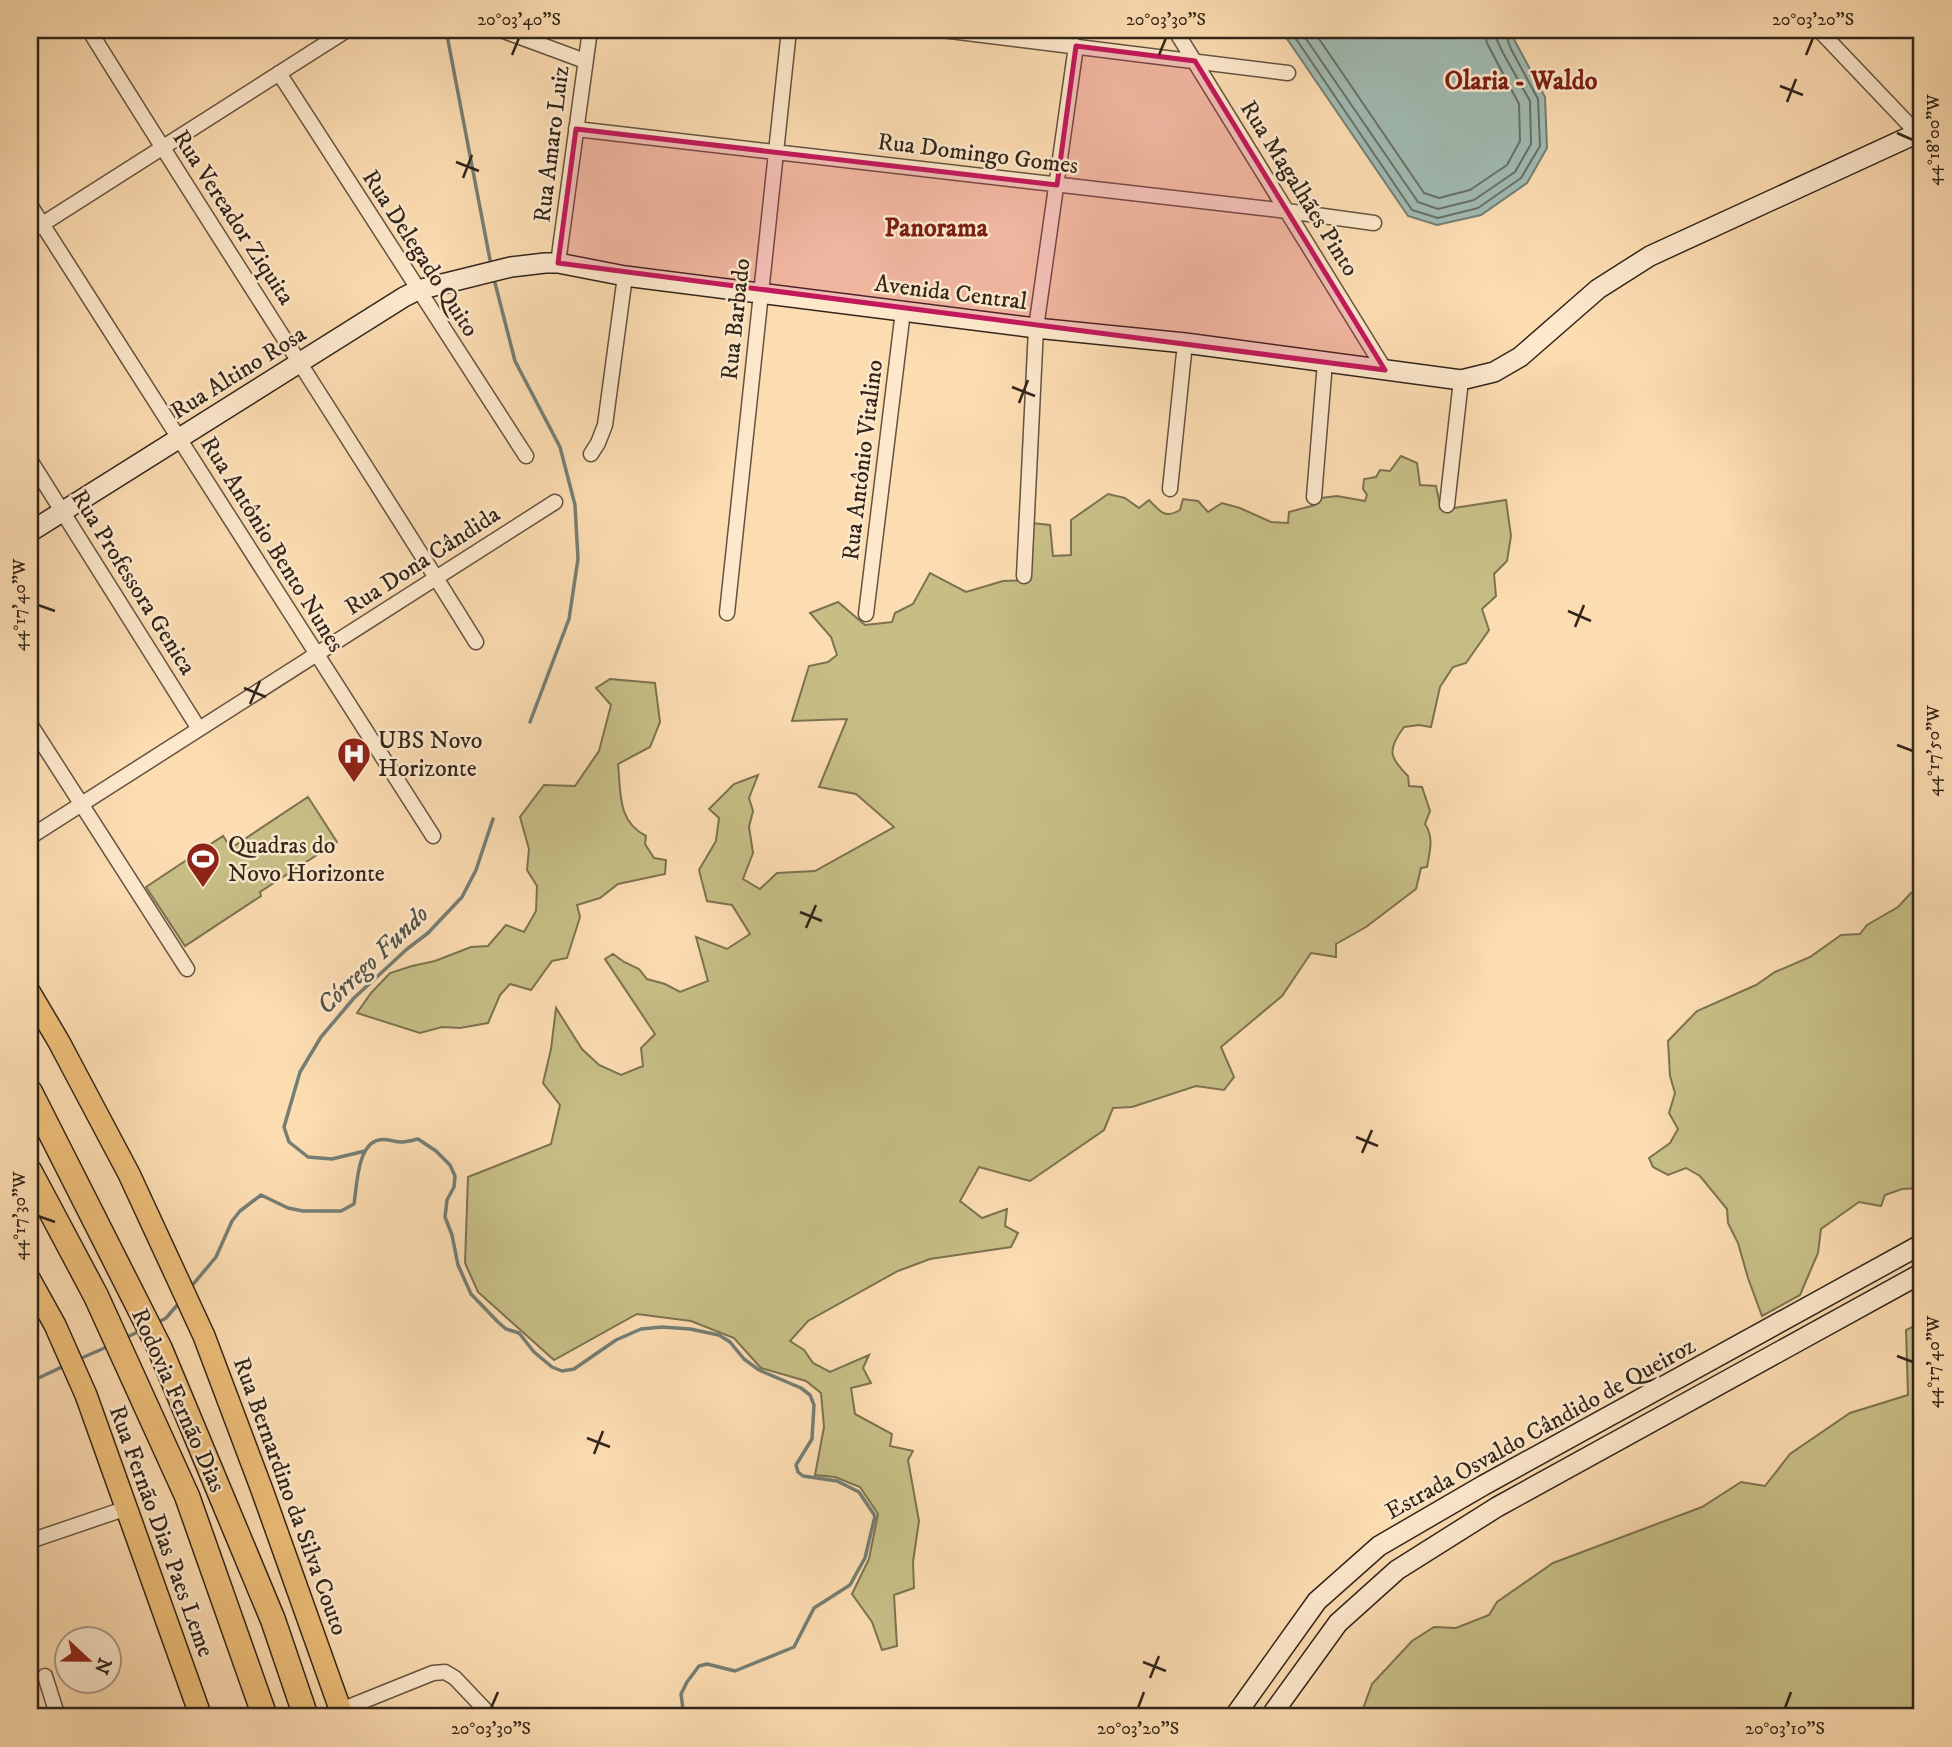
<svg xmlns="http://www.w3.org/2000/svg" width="1952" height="1747" viewBox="0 0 1952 1747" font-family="'IM FELL DW Pica',serif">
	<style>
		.green { fill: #c7be86; stroke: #7c7250; stroke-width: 2 }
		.water { fill: #a0bab1; stroke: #747e75; stroke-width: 2 }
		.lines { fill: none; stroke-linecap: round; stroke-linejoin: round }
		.shore { stroke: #687066; stroke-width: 2 }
		.stream { stroke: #747e75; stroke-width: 3.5 }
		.street-casing { stroke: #645340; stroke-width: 17 }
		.secondary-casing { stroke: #31251a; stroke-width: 22 }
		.primary-casing { stroke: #31251a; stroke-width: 24 }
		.highway-casing { stroke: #31251a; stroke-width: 27 }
		.street { stroke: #fde8cc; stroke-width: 14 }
		.secondary { stroke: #fde8cc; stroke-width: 19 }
		.primary { stroke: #eebe78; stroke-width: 21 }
		.highway { stroke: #eebe78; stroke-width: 24 }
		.marked { fill: #c2185b; fill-opacity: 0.2; stroke: #c2185b; stroke-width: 5; stroke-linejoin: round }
		.ticks { fill: none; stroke: #31251a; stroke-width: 2.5 }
		.labels { text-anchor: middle; stroke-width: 5; stroke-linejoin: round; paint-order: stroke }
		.street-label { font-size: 24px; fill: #31251a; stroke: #fde8cc }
		.poi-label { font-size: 24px; fill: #31251a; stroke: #fde8cc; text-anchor: start }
		.neighbourhood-label { font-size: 26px; font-weight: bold; fill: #7a1f14; stroke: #fde8cc }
		.water-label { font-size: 26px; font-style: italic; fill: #525247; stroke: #fde8cc }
		.neatline { fill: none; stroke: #31251a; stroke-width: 2.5 }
		.ticks-label { font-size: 18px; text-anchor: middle; fill: #31251a }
	</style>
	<rect width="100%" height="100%" fill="#fcdcb1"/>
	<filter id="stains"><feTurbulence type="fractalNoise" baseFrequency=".00286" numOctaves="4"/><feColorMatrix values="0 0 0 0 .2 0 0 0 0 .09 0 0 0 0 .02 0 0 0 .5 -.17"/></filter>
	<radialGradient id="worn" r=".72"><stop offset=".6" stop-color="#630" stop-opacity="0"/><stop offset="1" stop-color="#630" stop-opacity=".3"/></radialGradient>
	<path class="green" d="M1401,456L1417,463L1420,485L1436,486L1440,505L1446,511L1454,508L1506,500L1511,536L1507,561L1494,574L1496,596L1482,609L1489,630L1466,663L1453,667L1440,687L1431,727L1419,725L1404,727C1387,750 1389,757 1408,776L1409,786L1422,787L1430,811L1425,824C1434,837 1430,851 1427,867L1421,868L1416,889L1366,927L1336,944V957L1311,953L1282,996L1221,1047L1234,1077L1224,1090L1196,1086L1132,1107L1113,1108L1104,1130L1030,1181L979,1167L960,1201L982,1218L1007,1209L1005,1226L1018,1233L1011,1247L930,1259L898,1271L808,1321L790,1341L804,1350L813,1363L830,1372L869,1355L863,1368L871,1383L851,1388L855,1414L892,1434L890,1446L913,1451L908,1460L919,1521L913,1562L914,1588L894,1595L897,1646L882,1650L872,1622L852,1594L869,1559L878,1514L860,1487L835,1477L815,1475L824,1427L821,1393L806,1381L761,1368L734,1338L691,1321L637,1314L554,1360L478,1292L465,1263L468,1177L551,1144L560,1105L543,1083L551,1049L556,1008L582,1049L599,1065L621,1075L643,1066L641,1048L655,1034L605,959L613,954L624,962L639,969L647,979L665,984L680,992L708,981L696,937L727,949L750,934L732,905L707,901L699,870L716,841L719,818L709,809L734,784L758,775L749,798L753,811L749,827L753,853L743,879L760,889L777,873L815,871L894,827L856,794L819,787L847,719L792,721L809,666L828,662L837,655L831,637L810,613L838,602L865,625L892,622L895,613L913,604L930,573L966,592L1003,581L1028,580L1032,523L1050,525L1053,556L1071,555V520L1108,494L1125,498L1139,508L1149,500C1161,512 1164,519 1180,510L1183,499L1198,501L1208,512L1222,503L1240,508L1271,522L1288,523L1289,512L1315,505L1321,498L1337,496L1365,501L1367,495L1363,489L1364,479L1376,477L1380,470L1390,471Z
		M610,679L655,683L660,722L650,747L618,764C621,793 617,821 646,836L645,844L654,858L666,860L665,874L618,884L600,898L577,905L580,917L567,958L552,961L531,990L510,984L500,995L488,1023L460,1028L442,1027L420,1033L357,1013L371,993L390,973L412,966L435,961L471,947L488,946L506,925L524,932L536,911L537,886L527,870L529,849L520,817L544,785L575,786L599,751L611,705L596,688Z
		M308,797L337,842L260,892L261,896L185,946L146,887L223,836L231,848Z
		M1922,890V1188L1902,1189L1885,1195L1881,1206L1859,1202L1821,1229L1818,1253L1800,1295L1762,1316L1748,1278L1738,1243L1728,1223L1727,1209L1700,1176L1686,1168L1668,1175L1653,1167L1649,1158L1670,1143L1678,1129L1669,1113L1675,1093L1670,1076L1668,1041L1697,1011L1756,985L1775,972L1810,957L1841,935L1860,934L1867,925L1898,907L1911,893Z
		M1922,1322V1717H1360L1372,1684L1412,1641L1434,1627L1456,1628L1489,1615L1497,1602L1553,1563L1702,1507L1741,1482L1765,1486L1790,1454L1850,1413L1908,1395L1906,1330Z"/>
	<path class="water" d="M1281,30H1509L1545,97L1547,148L1527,183L1481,215L1437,225L1408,216Z"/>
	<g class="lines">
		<path class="shore" d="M1290,30L1412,210L1438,218L1478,208L1521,178L1540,146L1538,99L1511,49L1504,30
			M1300,30L1418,202L1438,209L1474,200L1515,172L1531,144L1530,101L1503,53L1495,36V30
			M1313,30L1424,193L1439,198L1470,190L1507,165L1520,141L1519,104L1487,43L1484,30"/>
		<path class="stream" d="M446,30L491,265
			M494,279L515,361L560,447L575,505L578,559L569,619L530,722
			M365,1151L332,1159L308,1157L289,1142L284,1127L300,1072L321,1037L354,998L407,949L428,933L462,897L476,870L493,819
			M190,1288L216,1257L232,1221L240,1211L261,1195L288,1208L303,1211H341L354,1204C357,1187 357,1144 379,1140C386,1138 394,1142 401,1142C406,1142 413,1140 418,1139L436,1151L450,1165L455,1176L454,1187L447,1200L445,1217L452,1235L458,1265L471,1294L498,1322L506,1329L519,1333L534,1352L552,1367L562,1371L574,1369L616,1340L641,1329L662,1327L690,1329L719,1335L730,1342L744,1359L759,1370L801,1388L810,1395L814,1405L812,1439L796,1465L798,1472L803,1476L837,1481L859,1492L875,1516L865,1558L856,1574L850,1585L814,1608L794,1647L735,1671L707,1664L699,1666L687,1682L681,1694L684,1717
			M157,1323L166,1318L179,1303
			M125,1338L140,1331
			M77,1360L109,1346
			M30,1382L64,1366"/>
		<g class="street-casing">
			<path id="street" d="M89,30C216,235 349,437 476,642
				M501,30L585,61
				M942,30L1288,73
				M1175,30L1385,370
				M1819,30L1917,133L1922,136
				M279,73L526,456
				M576,129L1287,211L1374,223
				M30,205L433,836
				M30,232L347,30
				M558,263L590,30
				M591,454L598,443L605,425L625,276
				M30,460L199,729
				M1170,489L1185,343
				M1314,497L1325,362
				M1447,505L1461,380
				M1024,576L1036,328L1076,46
				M727,613L789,30
				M866,614L903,311
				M30,724L187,969
				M30,837L555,502
				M30,1541L127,1508
				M45,1676L58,1717
				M341,1710L433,1673L445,1672L455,1678L492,1717"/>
		</g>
		<g class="secondary-casing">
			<path id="secondary" d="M30,532L404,297L418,290L511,267L545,263H558L625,276L1036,328L1185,343L1461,380L1494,372L1520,357L1598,289L1650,256L1922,131
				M1234,1717L1317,1601L1379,1546L1484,1485L1922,1244
				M1270,1717L1338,1623L1397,1570L1497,1507L1922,1273"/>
		</g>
		<g class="primary-casing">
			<path id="primary" d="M30,993L59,1042L129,1174L204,1336L262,1490L343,1717
				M30,1280L55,1325L86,1395L201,1717"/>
		</g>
		<g class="highway-casing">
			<path id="highway" d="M30,1092L160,1349L273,1620L306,1717
				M30,1172L96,1296L187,1496L265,1717"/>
		</g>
		<use href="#street" class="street"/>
		<use href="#secondary" class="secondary"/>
		<use href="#primary" class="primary"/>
		<use href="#highway" class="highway"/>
	</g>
	<path class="marked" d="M1076,46L1195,61L1385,370L558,263L576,129L1057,185Z"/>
	<path class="ticks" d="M512,55L519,38M1159,55L1166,38M1806,55L1813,38M1780,86L1803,95M1787,102L1796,79M1897,133L1913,140M456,162L479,171M463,178L472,155M1012,387L1035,396M1019,403L1028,380M38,605L55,611M1568,611L1591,621M1575,627L1584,605M244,688L266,697M250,704L260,681M1897,745L1913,751M800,912L822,921M806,928L816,905M1356,1137L1378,1146M1362,1153L1372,1130M38,1216L55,1222M1897,1356L1913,1362M587,1438L610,1447M594,1454L603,1431M1143,1662L1166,1671M1150,1678L1159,1656M491,1708L498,1692M1138,1708L1144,1692M1785,1708L1791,1692"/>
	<defs>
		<g id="hospital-pin" transform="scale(1.75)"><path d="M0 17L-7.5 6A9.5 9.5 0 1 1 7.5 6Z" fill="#8f2418" stroke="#fde8cc"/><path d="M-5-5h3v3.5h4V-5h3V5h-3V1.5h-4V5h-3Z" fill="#fff"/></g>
		<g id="stadium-pin" transform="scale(1.75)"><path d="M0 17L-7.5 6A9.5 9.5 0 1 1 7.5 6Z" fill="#8f2418" stroke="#fde8cc"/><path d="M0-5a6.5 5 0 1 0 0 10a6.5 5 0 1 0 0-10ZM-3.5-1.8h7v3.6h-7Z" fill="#fff"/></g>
	</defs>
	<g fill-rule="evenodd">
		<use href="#hospital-pin" x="354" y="754"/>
		<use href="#stadium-pin" x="203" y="859"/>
	</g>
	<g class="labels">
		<g class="street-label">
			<text transform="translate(551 144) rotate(-83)" y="8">Rua Amaro Luiz</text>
			<text transform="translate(978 153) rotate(7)" y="8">Rua Domingo Gomes</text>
			<text transform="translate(1300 188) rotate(58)" y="8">Rua Magalhães Pinto</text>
			<text transform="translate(234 217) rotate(57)" y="8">Rua Vereador Ziquita</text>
			<text transform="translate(421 253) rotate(57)" y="8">Rua Delegado Quito</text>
			<text transform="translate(951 292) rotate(7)" y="8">Avenida Central</text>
			<text transform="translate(735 319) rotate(-84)" y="8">Rua Barbado</text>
			<text transform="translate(238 372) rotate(-32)" y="8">Rua Altino Rosa</text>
			<text transform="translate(862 460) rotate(-83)" y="8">Rua Antônio Vitalino</text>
			<text transform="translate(273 544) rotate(58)" y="8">Rua Antônio Bento Nunes</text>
			<text transform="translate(422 560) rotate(-33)" y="8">Rua Dona Cândida</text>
			<text transform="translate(134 582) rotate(58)" y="8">Rua Professora Genica</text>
			<text transform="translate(179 1400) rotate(66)" y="8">Rodovia Fernão Dias</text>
			<text transform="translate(1540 1428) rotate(-29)" y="8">Estrada Osvaldo Cândido de Queiroz</text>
			<text transform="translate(291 1496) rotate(70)" y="8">Rua Bernardino da Silva Couto</text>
			<text transform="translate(162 1531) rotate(70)" y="8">Rua Fernão Dias Paes Leme</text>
		</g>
		<g class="poi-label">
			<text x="378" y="748">UBS Novo<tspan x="378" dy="28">Horizonte</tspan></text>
			<text x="228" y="853">Quadras do<tspan x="228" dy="28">Novo Horizonte</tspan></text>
		</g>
		<g class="neighbourhood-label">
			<text x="1521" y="89">Olaria - Waldo</text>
			<text x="936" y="236">Panorama</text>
		</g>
		<g class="water-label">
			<text transform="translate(372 959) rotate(-44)" y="9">Córrego Fundo</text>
		</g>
	</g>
	<rect width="1952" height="1747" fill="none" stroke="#fcdcb1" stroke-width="77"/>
	<g transform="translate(88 1660) rotate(112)"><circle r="33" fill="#fde8cc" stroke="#ab9a85" stroke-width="2"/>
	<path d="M0-5L12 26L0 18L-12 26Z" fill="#8f2418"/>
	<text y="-10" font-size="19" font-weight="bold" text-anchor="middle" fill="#31251a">N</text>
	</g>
	<rect x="38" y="38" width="1875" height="1670" class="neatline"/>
	<g class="ticks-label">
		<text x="519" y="25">20°03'40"S</text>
		<text x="1166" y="25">20°03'30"S</text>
		<text x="1813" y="25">20°03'20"S</text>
		<text transform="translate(1933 140) rotate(-90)" y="6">44°18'00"W</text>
		<text transform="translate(19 605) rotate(-90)" y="6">44°17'40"W</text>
		<text transform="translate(1933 751) rotate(-90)" y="6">44°17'50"W</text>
		<text transform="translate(19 1216) rotate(-90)" y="6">44°17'30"W</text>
		<text transform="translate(1933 1362) rotate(-90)" y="6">44°17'40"W</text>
		<text x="491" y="1734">20°03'30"S</text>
		<text x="1138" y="1734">20°03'20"S</text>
		<text x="1785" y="1734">20°03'10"S</text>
	</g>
	<rect width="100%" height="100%" filter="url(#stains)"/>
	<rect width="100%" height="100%" fill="url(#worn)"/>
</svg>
